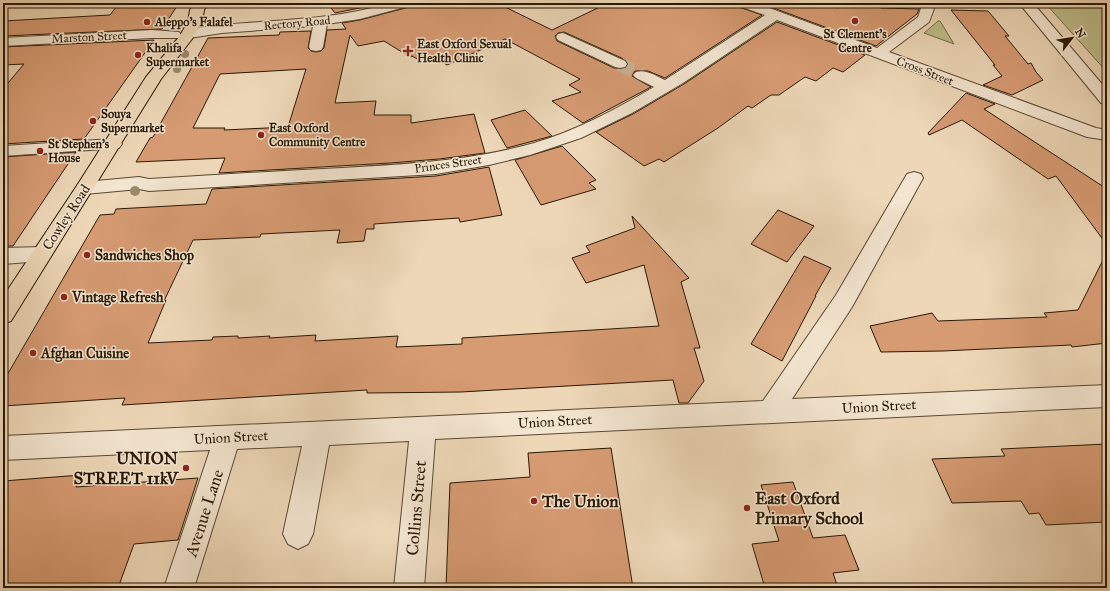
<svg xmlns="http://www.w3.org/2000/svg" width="1110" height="591" viewBox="0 0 1110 591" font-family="'IM FELL Great Primer',serif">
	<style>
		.green { fill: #bebd8a; stroke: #746a46 }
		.building { fill: #d79b73; stroke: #291803; fill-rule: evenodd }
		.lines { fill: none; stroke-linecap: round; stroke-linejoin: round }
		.minor-tunnel { stroke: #c6b193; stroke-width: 14; stroke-dasharray: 14 7; stroke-linecap: butt }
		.minor-casing { stroke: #5a4830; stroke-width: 2 }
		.major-casing { stroke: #291803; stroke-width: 2 }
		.minor { fill: #f3e5d0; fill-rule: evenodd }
		.major { fill: #edd7b7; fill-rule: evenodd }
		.tree { fill: #9a896b }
		.poi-dot { fill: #8f2418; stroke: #f3e5d0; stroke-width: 1.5 }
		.labels { text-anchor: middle; stroke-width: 3; stroke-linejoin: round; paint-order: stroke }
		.far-poi-label { font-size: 12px; font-weight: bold; fill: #291803; stroke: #f3e5d0; text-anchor: start }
		.far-street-label { font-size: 12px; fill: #291803; stroke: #f3e5d0 }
		.street-label { font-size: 14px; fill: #291803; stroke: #f3e5d0 }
		.poi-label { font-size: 14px; font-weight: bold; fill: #291803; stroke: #f3e5d0; text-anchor: start }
		.near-poi-label { font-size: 17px; font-weight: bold; fill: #291803; stroke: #f3e5d0; text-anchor: start }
		.near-street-label { font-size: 17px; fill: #291803; stroke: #f3e5d0 }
	</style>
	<rect width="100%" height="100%" fill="#edd7b7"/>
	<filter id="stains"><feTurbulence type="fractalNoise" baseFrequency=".005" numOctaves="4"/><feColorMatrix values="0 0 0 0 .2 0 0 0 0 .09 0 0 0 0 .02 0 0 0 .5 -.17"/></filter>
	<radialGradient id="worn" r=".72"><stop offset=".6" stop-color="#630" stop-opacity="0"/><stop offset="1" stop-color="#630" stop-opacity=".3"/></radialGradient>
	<path class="green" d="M1045,3H1107V72Z
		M938,21H940L954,44L924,33Z"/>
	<path class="building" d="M119,3H179L162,29L3,36V21L110,15Z
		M327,3H384L335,13Z
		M412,3H497L552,30L608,3H736L739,7L762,15L665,78L648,71H635L632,76L651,87L583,123L552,101L581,92L569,85L580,79L505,39L447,65L436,58L424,63L412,56L410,57L384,41L358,46L350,35L335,103L376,101L374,115H411V123L474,114L485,153L439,159L390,163L219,173L225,158L136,162L150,138L153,137L208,38L279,35L280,32L311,31L308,48L311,51L316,52L321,51L324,48L327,30L346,29L342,23L360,20L409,7ZM564,32L626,60L628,65L625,68H614L557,41L555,36L558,33ZM306,69L288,127L224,130L225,128H193L220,74Z
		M760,3H822L838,8L846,3H888L881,8L919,9L917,14L876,46Z
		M951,10L988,11L1009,36H1005L1028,64L1031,63L1036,72L1043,80L1012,95L983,85L1002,76L993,65H995Z
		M777,22L865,55L843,72L833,68L816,81L805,77L779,95H771L752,108L748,106L718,128L664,162L659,159L644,166L596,132L633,114L684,84Z
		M154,40L84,139L3,144V89L24,64L3,65V47Z
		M966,93L995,104L984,109L1107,189V245L1056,176L1048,179L962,120L929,135L928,133Z
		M525,110L552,136L507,148L491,120Z
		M562,146L596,180L589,183L596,189L541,205L515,160Z
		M76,152L13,246H3V157Z
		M489,167L502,215L460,222L459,218L374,224V229H366L364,241L337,243L340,230L261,234L260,237L193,240L164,301L166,300L148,343L212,340L213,337L238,336V338L270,336L269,338L316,335L315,341L398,336L396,347L462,344V338L659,326L644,265L586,283L572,258L590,252L586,246L635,228L632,216L689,278L681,282L700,348H694L704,381L688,403H679L673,380L461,392L367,393V390L122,405L125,398L3,406V382L100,215L114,214L116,209L206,204L212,189L436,176Z
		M778,210L814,226L787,262L751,244Z
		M1107,252V343L1072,347L1071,345L943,351L881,352L870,326L932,313L938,321L1047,317L1044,313L1078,310Z
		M804,256L831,268L815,296H816L782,361L751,344Z
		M1107,444V522L1046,525L1039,513L1029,514L1021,501L952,503L932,459L1005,456L1001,449Z
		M611,448L633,588H446L450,483L530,477L528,453Z
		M81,475L76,487L198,478L178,540L134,544L118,588H3V481Z
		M793,482L813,538L845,535L859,570L833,573L838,588H765L752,544L779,541L761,485Z"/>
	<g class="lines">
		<path class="minor-tunnel" d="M620,64L641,75"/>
		<g class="minor-casing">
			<path id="minor" d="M390,3H411L409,6L360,19L327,24L323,47L321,50L316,51L311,50L309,47L313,26L222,33L189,38L184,37L182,34L184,31C209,25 235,24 260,22C304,19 348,16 390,3Z
				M737,3H756L877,48L918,17L921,8L912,6L910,3H933L935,6L929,22L889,52L1096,128L1107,130V140L1087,137L777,20L683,83L632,113L581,138L530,155L489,165L436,174L149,191L139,189L85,194L78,192L76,188L78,184L85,182L139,177L149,179C213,175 278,171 342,168C407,164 471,161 534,143C576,131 616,109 654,87L636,78L633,75L636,72C646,69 656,76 665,80L765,15L739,6Z
				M1019,3H1033L1107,90V105L1101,103Z
				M152,30L179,32L181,35L179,38H152L3,46V38Z
				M563,33L625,61L627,64L625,67L620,68L615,67L558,40L556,37L558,34Z
				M113,139L119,140L122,144L119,148L3,156V146Z
				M914,172L921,174L923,178L852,307L792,399L1107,385V407L435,439L424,588H394L409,441L329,445L313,534L308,544L298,549L288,544L283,534L302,446L237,449L194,588H164L210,450L3,460V436L763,401L836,295L907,174Z
				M42,247L49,249L52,254L49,259L42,261L3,264V248Z"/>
		</g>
		<g class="major-casing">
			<path id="major" d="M194,3H208L204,10L202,22L192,39L161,79L11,321L3,324V297L78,184L146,77L179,37L188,22L190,10Z"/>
		</g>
		<use href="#minor" class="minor"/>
		<use href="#major" class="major"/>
	</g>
	<g class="tree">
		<circle cx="185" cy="54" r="4"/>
		<circle cx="177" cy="69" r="4"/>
		<circle cx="135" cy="191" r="5"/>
	</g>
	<g class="poi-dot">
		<circle cx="855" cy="21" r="4"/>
		<circle cx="147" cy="22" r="4"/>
		<path d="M406 45h4v4h4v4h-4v4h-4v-4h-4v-4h4z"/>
		<circle cx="138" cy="55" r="4"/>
		<circle cx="93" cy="121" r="4"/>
		<circle cx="261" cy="135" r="4"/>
		<circle cx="40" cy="151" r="4"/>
		<circle cx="87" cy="255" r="4"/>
		<circle cx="64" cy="297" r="4"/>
		<circle cx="33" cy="353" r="4"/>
		<circle cx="186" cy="468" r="4"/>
		<circle cx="534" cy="501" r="4"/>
		<circle cx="747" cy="508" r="4"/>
	</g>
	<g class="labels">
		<g class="far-poi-label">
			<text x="155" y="26">Aleppo's Falafel</text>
			<text x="855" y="38" text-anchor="middle">St Clement's<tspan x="855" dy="14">Centre</tspan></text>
			<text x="417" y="48">East Oxford Sexual<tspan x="417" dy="14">Health Clinic</tspan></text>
			<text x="146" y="52">Khalifa<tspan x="146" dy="14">Supermarket</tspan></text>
			<text x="101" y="118">Souya<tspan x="101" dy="14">Supermarket</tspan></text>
			<text x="269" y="132">East Oxford<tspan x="269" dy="14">Community Centre</tspan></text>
			<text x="48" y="148">St Stephen's<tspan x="48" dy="14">House</tspan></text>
		</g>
		<g class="far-street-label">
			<text transform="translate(297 23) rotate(-5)" y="4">Rectory Road</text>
			<text transform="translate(89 37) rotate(-3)" y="4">Marston Street</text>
			<text transform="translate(925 71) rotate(21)" y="4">Cross Street</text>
			<text transform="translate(448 164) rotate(-8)" y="4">Princes Street</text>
		</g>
		<g class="street-label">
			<text transform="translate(66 217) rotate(-57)" y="5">Cowley Road</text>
			<text transform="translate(879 406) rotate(-3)" y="5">Union Street</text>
			<text transform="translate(555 421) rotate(-3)" y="5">Union Street</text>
			<text transform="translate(231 437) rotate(-3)" y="5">Union Street</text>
		</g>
		<g class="poi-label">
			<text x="95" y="260">Sandwiches Shop</text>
			<text x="72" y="302">Vintage Refresh</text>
			<text x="41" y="358">Afghan Cuisine</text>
		</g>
		<g class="near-poi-label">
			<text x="178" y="464" text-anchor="end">UNION<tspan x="178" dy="20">STREET 11kV</tspan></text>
			<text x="755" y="504">East Oxford<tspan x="755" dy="20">Primary School</tspan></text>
			<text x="542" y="507">The Union</text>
		</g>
		<g class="near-street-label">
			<text transform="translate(416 508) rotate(-85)" y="6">Collins Street</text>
			<text transform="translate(204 513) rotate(-72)" y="6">Avenue Lane</text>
		</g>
	</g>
	<rect width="1110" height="591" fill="none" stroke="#edd7b7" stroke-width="16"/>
	<rect x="4" y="4" width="1102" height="583" fill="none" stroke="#291803" stroke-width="2"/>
	<rect x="8" y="8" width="1094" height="575" fill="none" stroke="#291803"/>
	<g transform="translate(1072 38) rotate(59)" stroke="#f3e5d0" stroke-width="3" paint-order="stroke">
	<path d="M0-3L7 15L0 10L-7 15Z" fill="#291803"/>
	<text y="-6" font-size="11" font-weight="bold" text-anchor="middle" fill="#291803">N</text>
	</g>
	<rect width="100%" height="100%" filter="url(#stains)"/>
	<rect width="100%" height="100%" fill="url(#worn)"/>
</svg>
